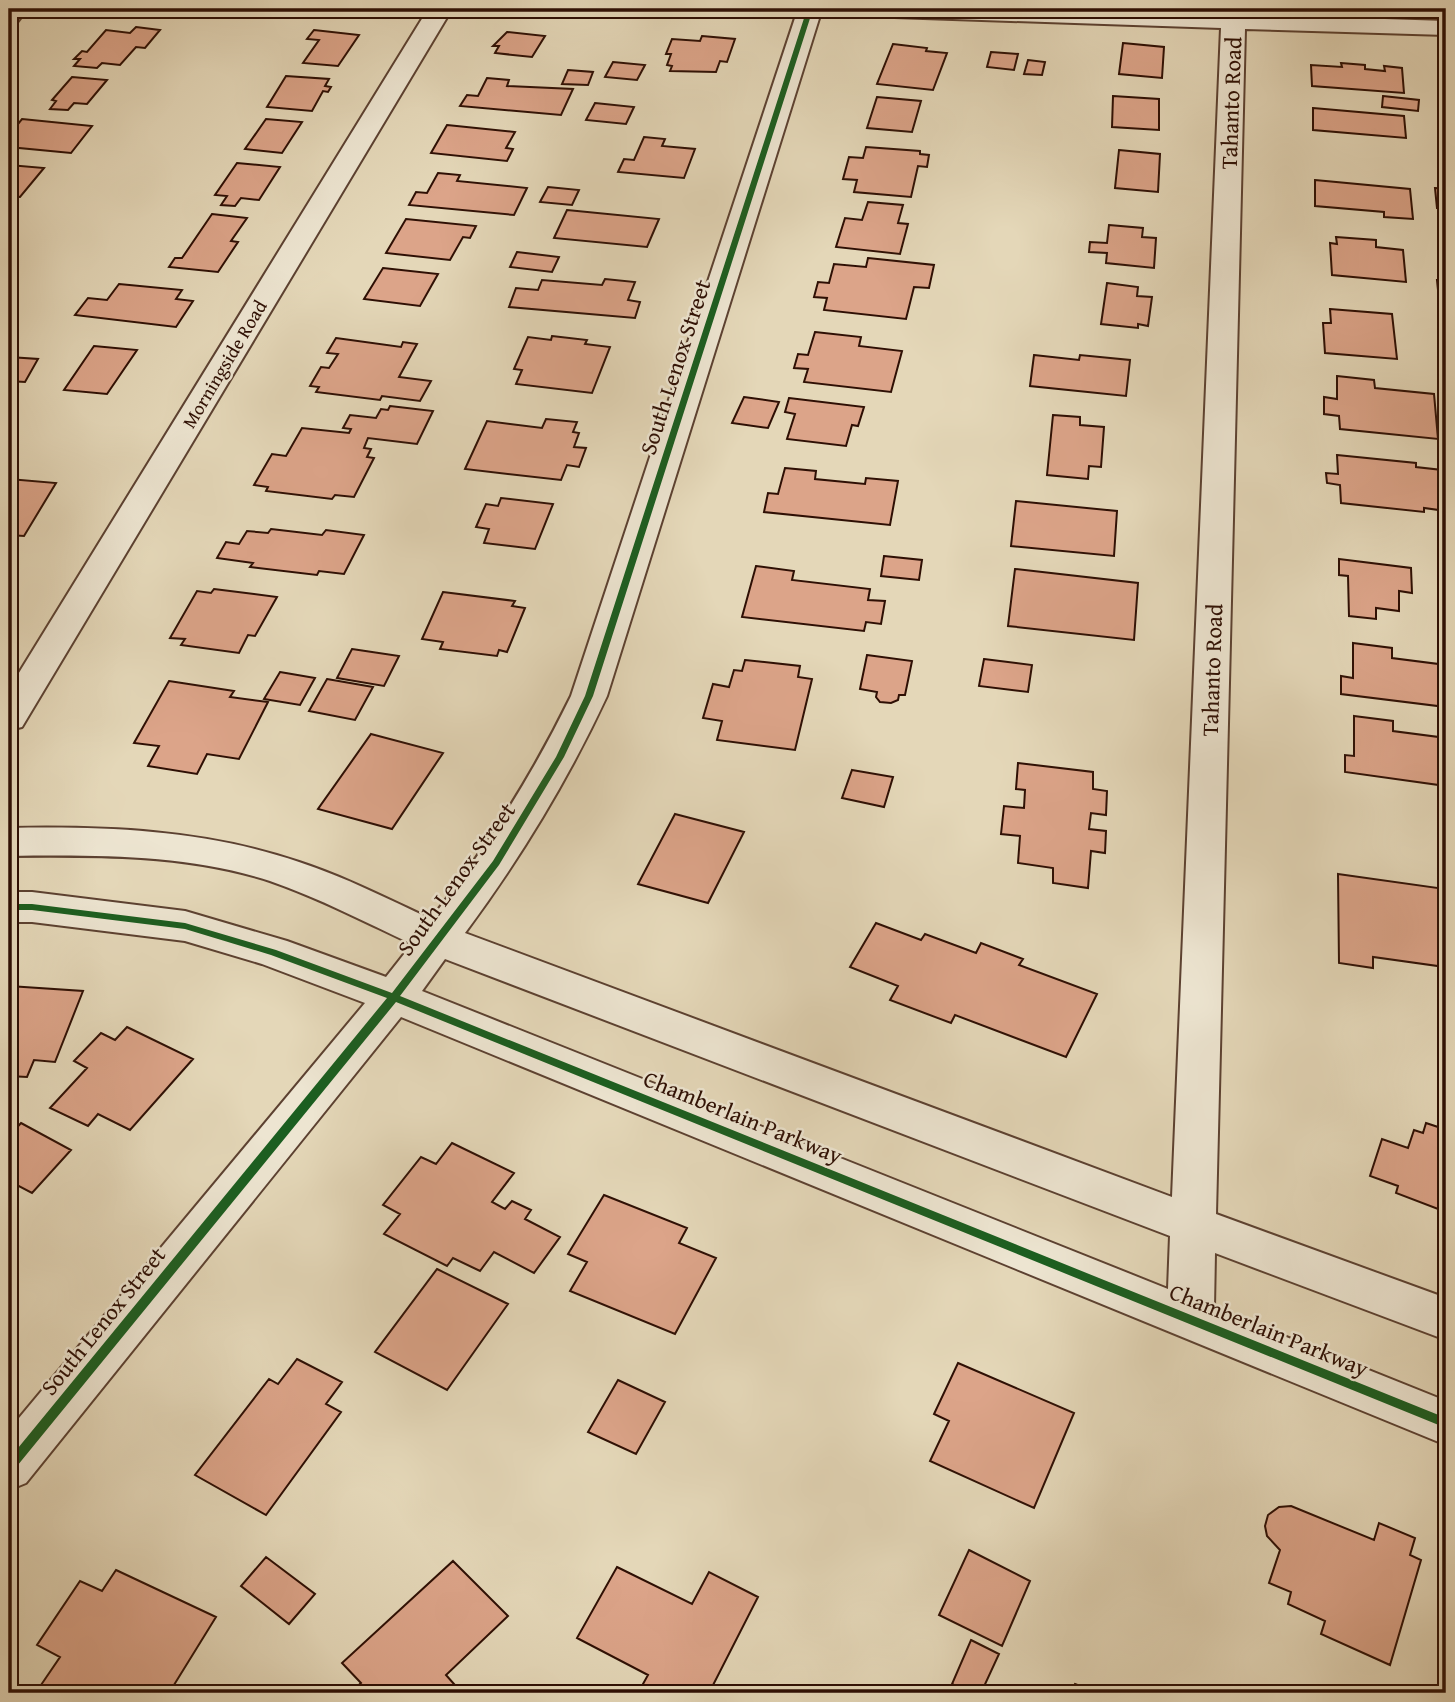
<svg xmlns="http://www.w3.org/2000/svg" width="1455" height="1702" viewBox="0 0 1455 1702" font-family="'Gentium Book Plus',serif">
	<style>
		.building { fill: #dca489; stroke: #2e0f04; stroke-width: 2 }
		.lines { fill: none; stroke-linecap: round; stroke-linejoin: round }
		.minor-casing { stroke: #5c4131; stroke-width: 4 }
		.minor { fill: #ede5d1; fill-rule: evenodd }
		.cycleway-casing { stroke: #ede5d1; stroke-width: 4 }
		.cycleway { fill: #1b5e20; fill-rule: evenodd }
		.labels { text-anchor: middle; stroke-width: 5; stroke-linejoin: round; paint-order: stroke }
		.far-street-label { font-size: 19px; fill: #2e0f04; stroke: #ede5d1 }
		.street-label { font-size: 23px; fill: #2e0f04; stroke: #ede5d1 }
	</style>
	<rect width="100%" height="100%" fill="#e4d7b8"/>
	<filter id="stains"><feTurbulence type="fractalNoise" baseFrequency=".00286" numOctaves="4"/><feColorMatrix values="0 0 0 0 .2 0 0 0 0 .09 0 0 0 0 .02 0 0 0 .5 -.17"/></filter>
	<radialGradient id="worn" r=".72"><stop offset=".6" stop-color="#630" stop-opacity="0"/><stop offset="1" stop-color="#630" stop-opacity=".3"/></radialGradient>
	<path class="building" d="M136,27L160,30L145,48L136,47L120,65L102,63L97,68L74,66L80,59H74L82,51L87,52L106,30L130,33Z
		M314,30L359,35L338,66L303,63L319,40L307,39Z
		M507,32L545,36L532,57L495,53L499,46H493Z
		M702,36L735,39L727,62L720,61L716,72L670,71L672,66L667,65L671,54H666L672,39L700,41Z
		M1123,43L1164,47L1162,78L1119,74Z
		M893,44L927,48L926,51L947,53L933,90L877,84Z
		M991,52L1018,54L1014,70L987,67Z
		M1028,60L1045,62L1042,75L1024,74Z
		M613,62L645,65L637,80L605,77Z
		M1341,63L1365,65V69L1385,71L1384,66L1402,68L1404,93L1312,86L1311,65L1342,67Z
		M568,70L593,72L588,85L562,84Z
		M286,76L329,79L325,86L331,87L328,92L323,91L312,111L267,107Z
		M72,77L107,80L87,104L74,103L68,110L50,109L56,101L52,100Z
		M487,78L509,80L507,86L573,89L561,115L460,106L467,95L478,96Z
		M1113,96L1159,99V130L1112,127Z
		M1383,96L1419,100L1418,111L1382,107Z
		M877,97L921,101L912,132L867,128Z
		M595,103L634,107L626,124L586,120Z
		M1313,108L1404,116L1406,138L1313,130Z
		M22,119L92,126L71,153L9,147V135Z
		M266,119L302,122L282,153L245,149Z
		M447,125L515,132L506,148L513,149L507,161L431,153Z
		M644,137L665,139L662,146L695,149L684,178L618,172L624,159L634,160Z
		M866,147L920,151V154L929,155L927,167L918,166L911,197L854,192L857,180L843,179L849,157L863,158Z
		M1119,150L1160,154L1158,192L1115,188Z
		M237,163L280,167L259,200L241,198L235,206L221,205L227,196L215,195Z
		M9,165L44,168L20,197L9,196Z
		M438,173L460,175L457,181L527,188L514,215L409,205L416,192L427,193Z
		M1315,180L1410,189L1413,219L1384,217V212L1315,206Z
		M548,187L579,190L572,205L540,202Z
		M1435,188L1446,189V209L1437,208Z
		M868,202L903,205L898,223L908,224L900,254L836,247L845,218L862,220Z
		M567,210L659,219L647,247L554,238Z
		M212,214L247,218L231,241L238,242L218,272L169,267L175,258H182Z
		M406,219L476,226L470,238L463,237L450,260L386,253Z
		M1109,225L1143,228L1142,237L1156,238L1154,268L1106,263L1107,253L1089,252L1090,242L1107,243Z
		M1336,237L1376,240V247L1403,250L1406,282L1332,275L1330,243L1337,244Z
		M517,252L559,257L552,272L510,267Z
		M868,258L934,265L929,288L914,287L906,319L824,310L827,298L814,297L818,282L829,283L834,264L866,267Z
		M383,268L438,274L420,306L364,299Z
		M605,279L635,282L628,300L640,302L635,318L509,307L516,288L538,290L542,280L602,285Z
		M1437,280H1446V301L1439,300Z
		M1107,283L1138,287L1137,296L1152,297L1148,326L1138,324V328L1101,324Z
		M119,284L182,290L176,299L193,301L176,327L75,315L88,298L107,300Z
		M1330,309L1392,314L1397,359L1325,353L1323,323H1331Z
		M815,332L861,337L859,346L902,351L891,392L804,382L808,369L794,368L798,354L808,355Z
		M552,336L587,340L585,344L610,347L592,393L516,384L522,370L514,369L528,337L551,340Z
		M336,338L401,347L403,342L417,344L399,377L431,381L420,401L382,396L380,400L316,392L319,387L310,386L321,367L329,368L338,354L327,353Z
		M94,346L137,350L107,394L64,390Z
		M1034,355L1079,360L1080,355L1130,360L1126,396L1030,386Z
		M9,357L38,359L25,382L9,381Z
		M1337,376L1374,380L1375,388L1434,394L1438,439L1340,429L1339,416L1324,414V397L1337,399Z
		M744,397L779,402L768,428L732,423Z
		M789,398L864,407L858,426L852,425L846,446L787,439L795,414L785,412Z
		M390,406L433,411L417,444L368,438L364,448L371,449L367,457L374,458L354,497L335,495L332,499L266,491L268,487L254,485L272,454L286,456L302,428L349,433L351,429L343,428L350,415L376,418L381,409L388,410Z
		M1053,415L1080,417V425L1104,427L1101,467L1089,466L1088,479L1047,475Z
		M546,419L577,422L573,432L579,433L574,447L586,448L579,467L567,465L561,480L465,469L487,421L542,428Z
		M1337,455L1416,463V467L1442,470L1446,511L1424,508V512L1341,503L1340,485L1327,483L1326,473L1338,474Z
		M785,468L816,471L815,479L865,484L866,478L898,481L890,525L764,512L768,493L778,494Z
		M9,479L56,483L24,536L9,535Z
		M501,498L553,504L535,549L484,543L489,529L476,527L486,504L498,506Z
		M1016,501L1117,511L1114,556L1011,546Z
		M271,529L322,535L326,530L364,535L344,574L319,571L317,575L250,567L253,563L217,558L226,542L239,544L247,531L268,533Z
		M884,556L922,560L919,580L881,576Z
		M1339,559L1411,568L1412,593L1399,591V611L1376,608V619L1349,616L1348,576L1339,575Z
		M756,566L794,571L792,580L870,589L868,600L885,601L881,624L866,622L864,631L742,617Z
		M1015,569L1138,583L1134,640L1008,626Z
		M214,589L277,597L255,636L248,635L239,653L181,645L185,639L170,638L197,591L211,593Z
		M443,592L515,601L512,606L525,608L507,652L499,650L497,656L440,649L443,642L422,639Z
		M1353,643L1392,648V658L1446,665V707L1341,694V676L1353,678Z
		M352,649L399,656L384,686L337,678Z
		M867,655L912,661L905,695H899L898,700L891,703L880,702L876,697L877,692L860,689Z
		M984,659L1032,665L1028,692L979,686Z
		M745,660L800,666L798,677L812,679L795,750L717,740L722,721L703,718L713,684L729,687L734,670L742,671Z
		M280,672L315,678L300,705L264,699Z
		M327,679L373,687L355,720L309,711Z
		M169,681L234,691L230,697L268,702L239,759L207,754L197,774L148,766L159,746L134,743Z
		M1354,716L1393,721V731L1446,738V786L1345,772V755L1354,756Z
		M371,734L443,753L392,829L318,809Z
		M1018,763L1093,772V789L1107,791L1106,815L1091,813L1089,829L1106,831L1105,853L1091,851L1088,888L1053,883V868L1018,863L1020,836L1001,834L1004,806L1024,808L1025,790L1016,789Z
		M852,770L893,777L884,807L842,798Z
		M675,814L744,832L708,903L638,884Z
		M1338,874L1438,888V898L1446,899L1445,967L1373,957V968L1339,963Z
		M876,923L921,940L925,934L976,953L981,943L1023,959L1019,965L1097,994L1066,1057L955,1015L951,1023L890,1000L898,986L850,967Z
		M9,986L83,991L55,1062L34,1060L27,1077L9,1076Z
		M127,1027L193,1059L130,1130L98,1114L88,1126L50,1108L87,1068L74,1061L101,1033L115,1040Z
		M21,1123L71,1150L32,1193L9,1181V1136Z
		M1426,1123L1444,1129L1441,1140L1446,1142V1212L1396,1193L1398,1186L1370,1176L1382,1139L1408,1148L1414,1130L1423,1133Z
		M452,1143L514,1173L492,1202L505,1209L512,1201L531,1210L525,1219L560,1237L534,1273L494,1252L480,1271L453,1258L447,1266L384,1234L400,1214L383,1205L421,1157L436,1164Z
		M604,1195L687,1228L679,1243L716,1258L675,1334L570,1291L587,1262L568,1254Z
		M437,1269L508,1304L447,1390L375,1352Z
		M297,1359L342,1382L326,1404L341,1412L266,1515L195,1475L269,1379L278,1384Z
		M958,1363L1074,1413L1034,1508L930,1461L949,1421L934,1414Z
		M618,1380L665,1402L636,1454L588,1432Z
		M1291,1506L1374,1540L1379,1523L1415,1538L1410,1555L1421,1560L1390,1665L1321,1634L1325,1621L1288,1604L1291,1592L1269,1583L1280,1550L1267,1536L1265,1526L1268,1515L1279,1507Z
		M969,1550L1030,1581L1002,1646L939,1615Z
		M266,1557L315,1594L289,1624L241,1586Z
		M453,1561L508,1616L446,1675L462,1693H350L361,1683L342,1663Z
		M617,1567L692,1604L709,1572L758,1597L709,1693H638L648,1675L577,1638Z
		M116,1570L216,1617L169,1693H58L41,1685L60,1657L37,1645L80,1581L102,1591Z
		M971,1640L999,1654L981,1693H969L952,1684Z
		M1075,1684L1098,1693H1072Z"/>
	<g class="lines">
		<g class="minor-casing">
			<path id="minor" d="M9,9H27L18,21L9,23Z
				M428,9H452L22,727L9,730V689Z
				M798,9H822L607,696C568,780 520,859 465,933L1172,1197L1221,28L865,16L857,14L853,9H1078L1446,21V35L1245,29L1216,1214L1446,1298V1340L1215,1253L1214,1308L1446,1401V1445L401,1017L26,1483L9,1490V1430L365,1003L262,964L185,941L32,922H9V892H32L185,911L287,941L386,977L412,944C365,922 319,898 270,881C187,854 95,855 9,856V828C106,826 206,830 299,862C345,877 388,899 431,919C487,847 531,778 571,696ZM445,959L1170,1236L1168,1289L422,991Z"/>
		</g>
		<use href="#minor" class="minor"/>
		<g class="cycleway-casing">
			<path id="cycleway" d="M807,9H813L593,696L564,757L499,865L400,996L1446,1418V1428L396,1002L13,1471L9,1472V1459L387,998L271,955L185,929L32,910H9V904H32L185,923L276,950L392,993L493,861L556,757L585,696Z"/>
		</g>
		<use href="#cycleway" class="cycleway"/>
	</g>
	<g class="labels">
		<g class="far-street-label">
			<text transform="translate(224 364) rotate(-59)" y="7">Morningside Road</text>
		</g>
		<g class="street-label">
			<text transform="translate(1231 103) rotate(-88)" y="8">Tahanto Road</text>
			<text transform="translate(675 367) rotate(-72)" y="8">South Lenox Street</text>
			<text transform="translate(1212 670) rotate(-88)" y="8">Tahanto Road</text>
			<text transform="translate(456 879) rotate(-54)" y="8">South Lenox Street</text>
			<text transform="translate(743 1117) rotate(22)" y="8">Chamberlain Parkway</text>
			<text transform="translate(103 1321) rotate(-51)" y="8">South Lenox Street</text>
			<text transform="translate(1269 1330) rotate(22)" y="8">Chamberlain Parkway</text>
		</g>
	</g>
	<rect width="1455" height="1702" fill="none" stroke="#e4d7b8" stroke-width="35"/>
	<rect x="10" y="10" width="1434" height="1681" fill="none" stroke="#2e0f04" stroke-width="3.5"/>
	<rect x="18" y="18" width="1420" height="1667" fill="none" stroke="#2e0f04" stroke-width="2"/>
	<rect width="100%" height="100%" filter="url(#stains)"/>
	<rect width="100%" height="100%" fill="url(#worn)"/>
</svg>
